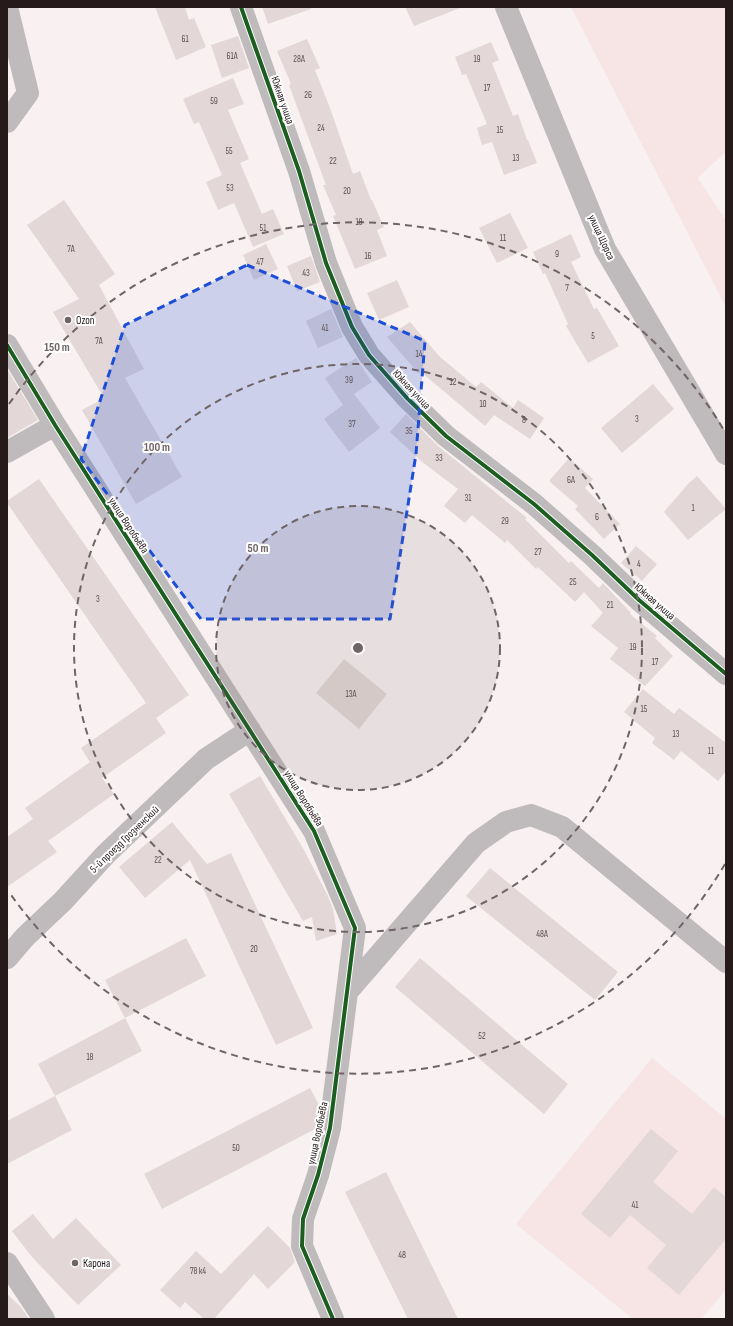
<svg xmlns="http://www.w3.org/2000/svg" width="733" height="1326" viewBox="0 0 733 1326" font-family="'Sofia Sans Condensed',sans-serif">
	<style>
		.built { fill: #f7e4e5 }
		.building { fill: #e3d8d7 }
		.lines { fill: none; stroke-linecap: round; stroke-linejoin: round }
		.minor { stroke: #bfbabb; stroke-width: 22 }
		.cycleway-casing { stroke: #fefefe; stroke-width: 6 }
		.cycleway { stroke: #1b5e20; stroke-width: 4 }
		.marked { fill: #1d4ed8; fill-opacity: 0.2; stroke: #1d4ed8; stroke-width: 3; stroke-dasharray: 8 5; stroke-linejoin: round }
		.ring { fill: none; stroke: #706566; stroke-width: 2; stroke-dasharray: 7 5 }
		.poi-dot { fill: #706566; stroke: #fefefe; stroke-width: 1.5 }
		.labels { text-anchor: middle; stroke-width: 4; stroke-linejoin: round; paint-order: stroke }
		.number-label { font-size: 9px; fill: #594c4d }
		.street-label { font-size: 11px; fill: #271a1b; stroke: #fefefe }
		.poi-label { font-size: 11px; fill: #271a1b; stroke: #fefefe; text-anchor: start }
		.centre { fill: #706566; stroke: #fefefe; stroke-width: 2 }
		.ring-label { font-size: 12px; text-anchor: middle; font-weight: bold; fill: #706566; stroke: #fefefe; stroke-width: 4; stroke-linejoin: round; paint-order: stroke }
	</style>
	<rect width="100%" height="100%" fill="#f8f0f1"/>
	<path class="built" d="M571,7H726V151L698,178L726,221V307Z
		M652,1058L726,1119V1289L701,1319H633L516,1224Z"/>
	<path class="building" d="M155,7H185L189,20L194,18L206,47L176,60Z
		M262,7H311V9L268,24Z
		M405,7H460V8L414,26Z
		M238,36L249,68L222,78L211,45Z
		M307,39L320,68L315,70L330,108L353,174L360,171L371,200H372L384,227L377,230L387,256L355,269L333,216L336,215L323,185H326L289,85L291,84L277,51Z
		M491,42L499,60L492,63L513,116L518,114L527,140H528L537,163L504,175L492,142L482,145L477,128L487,124L466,74L462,75L455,57Z
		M233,78L244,104L228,110L249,159L240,163L262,214L273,209L284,234L253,247L234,203L218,210L206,182L222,175L199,122L194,124L183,99Z
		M64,200L115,274L99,285L144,369L125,378L182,477L136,504L82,410L104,398L53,312L79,299L27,225Z
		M510,213L528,248L497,263L479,228Z
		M571,234L581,257L571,262L594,309L597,308L619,346L588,363L566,326L568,324L545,273L543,274L533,252Z
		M266,244L278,269L254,280L243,255Z
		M311,256L320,282L297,291L287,266Z
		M397,280L409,307L379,320L367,293Z
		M331,309L343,337L318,348L306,321Z
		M410,322L439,356L476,387L481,382L513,408L518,400L544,418L530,439L494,415L485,426L421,372L419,374L387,337Z
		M356,358L372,382L354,394L380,428L349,452L324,419L343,405L325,378Z
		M7,369L38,420L7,438Z
		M653,384L674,409L622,453L601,428Z
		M406,414L438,446L527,518L525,519L569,563L571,561L599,588L603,583L631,613L630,614L657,636L655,638L673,656L645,686L610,659L618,648L591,626L603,613L584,592L575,602L538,567L536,569L507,540L505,543L472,515L465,523L444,506L458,489L421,461L390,432Z
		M569,458L593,479L585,488L620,524L604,539L575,509L578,506L549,481Z
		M697,476L726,509L688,540L664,512L688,484Z
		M39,479L189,695L156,718L166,733L102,778L114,794L48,841L57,852L7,887V837L33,819L25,808L90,762L81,748L146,703L7,503V501Z
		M636,546L657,564L642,581L621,563Z
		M344,659L387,694L359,729L316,693Z
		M643,689L674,714L679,708L726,743V771L718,781L681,751L674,760L652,743L655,738L624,712Z
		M260,776L304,850L328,896L333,909L337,934L316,941L312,917L303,921L229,794Z
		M172,822L207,864L231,853L313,1028L276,1045L190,860L145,898L119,867Z
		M490,868L618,972L595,1000L466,896Z
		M186,938L206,976L125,1018L105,980Z
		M420,958L568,1084L544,1114L395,987Z
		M125,1018L142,1051L55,1096L38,1064Z
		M310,1088L320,1107L317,1128L162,1209L144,1174Z
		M55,1096L72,1130L7,1164V1121Z
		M651,1129L678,1151L653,1182L692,1214L714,1187L726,1197V1239L679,1295L647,1268L666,1245L630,1215L610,1238L581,1214Z
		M386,1172L458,1319H408L345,1192Z
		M33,1214L53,1239L76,1218L121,1265L78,1305L32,1257L12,1231Z
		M268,1226L290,1248L295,1262L268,1289L254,1274L214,1319H204L185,1302L180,1308L160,1290L196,1251L221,1274Z
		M7,1294L21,1307L29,1319H7Z"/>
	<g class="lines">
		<path class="minor" d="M241,7L299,171L326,263L352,327L369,355L406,397L446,436L534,504L592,555L639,600L726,674
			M506,7L605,249L726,454
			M7,122L28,93L7,7
			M7,345L55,425L314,831L355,928L330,1128L318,1175L303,1219L302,1246L333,1319
			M7,452L55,425
			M7,958L25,937L63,901L106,854L206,759L250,730
			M347,992L476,843L506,822L531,815L562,827L726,962
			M7,1263L44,1319"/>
		<g class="cycleway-casing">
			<path id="cycleway" d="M241,7L299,171L326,263L352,327L369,355L406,397L446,436L534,504L592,555L639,600L726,674
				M7,345L55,425L314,831L355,928L330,1128L318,1175L303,1219L302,1246L333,1319"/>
		</g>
		<use href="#cycleway" class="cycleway"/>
	</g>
	<path class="marked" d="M247,265L425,341L416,454L390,619H201L81,459L125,325Z"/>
	<circle cx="358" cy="648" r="142" fill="#706566" fill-opacity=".12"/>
	<g class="ring">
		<circle cx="358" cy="648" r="142"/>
		<circle cx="358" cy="648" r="284"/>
		<path d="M725 864A426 426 0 0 1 9 892M9 404A426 426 0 0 1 725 432"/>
	</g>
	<g class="poi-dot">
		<circle cx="68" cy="320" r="4"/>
		<circle cx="75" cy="1263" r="4"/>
	</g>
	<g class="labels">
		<g class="number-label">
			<text x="185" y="42">61</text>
			<text x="232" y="59">61А</text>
			<text x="299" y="62">28А</text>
			<text x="477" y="62">19</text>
			<text x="487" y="91">17</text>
			<text x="308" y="98">26</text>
			<text x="214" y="104">59</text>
			<text x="321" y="131">24</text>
			<text x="500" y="133">15</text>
			<text x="229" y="154">55</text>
			<text x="516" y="161">13</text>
			<text x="333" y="164">22</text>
			<text x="230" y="191">53</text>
			<text x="347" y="194">20</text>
			<text x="359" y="225">18</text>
			<text x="263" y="231">51</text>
			<text x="503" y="241">11</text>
			<text x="71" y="252">7А</text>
			<text x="557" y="257">9</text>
			<text x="368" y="259">16</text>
			<text x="260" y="265">47</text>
			<text x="306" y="276">43</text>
			<text x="567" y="291">7</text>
			<text x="325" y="331">41</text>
			<text x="593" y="339">5</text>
			<text x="99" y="344">7А</text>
			<text x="419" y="357">14</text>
			<text x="349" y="383">39</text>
			<text x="453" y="385">12</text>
			<text x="483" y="407">10</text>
			<text x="637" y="422">3</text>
			<text x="524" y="423">8</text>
			<text x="352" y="427">37</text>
			<text x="409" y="434">35</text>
			<text x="439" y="461">33</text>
			<text x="571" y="483">6А</text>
			<text x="468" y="501">31</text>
			<text x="693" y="511">1</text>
			<text x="597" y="520">6</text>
			<text x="505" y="524">29</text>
			<text x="538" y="555">27</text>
			<text x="639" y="567">4</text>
			<text x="573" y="585">25</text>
			<text x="98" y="602">3</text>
			<text x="610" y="608">21</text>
			<text x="633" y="650">19</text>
			<text x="655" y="665">17</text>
			<text x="351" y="697">13А</text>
			<text x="644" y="712">15</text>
			<text x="676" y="737">13</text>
			<text x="711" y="754">11</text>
			<text x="158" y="863">22</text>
			<text x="542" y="937">48А</text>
			<text x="254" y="952">20</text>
			<text x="482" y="1039">52</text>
			<text x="90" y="1060">18</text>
			<text x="236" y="1151">50</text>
			<text x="635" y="1208">41</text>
			<text x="402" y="1258">48</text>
			<text x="198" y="1274">78 к4</text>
		</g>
		<g class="street-label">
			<text transform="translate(283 100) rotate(71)" y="4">Южная улица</text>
			<text transform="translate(602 237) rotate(65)" y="4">улица Щорса</text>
			<text transform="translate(412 389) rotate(47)" y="4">Южная улица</text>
			<text transform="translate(129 525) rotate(57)" y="4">улица Воробьёва</text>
			<text transform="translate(655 601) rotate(41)" y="4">Южная улица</text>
			<text transform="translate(304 798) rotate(58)" y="4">улица Воробьёва</text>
			<text transform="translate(124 839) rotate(-44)" y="4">5-й проезд Грозненский</text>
			<text transform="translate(317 1133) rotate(-78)" y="4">улица Воробьёва</text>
		</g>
		<g class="poi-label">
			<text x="76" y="324">Ozon</text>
			<text x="83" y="1267">Карона</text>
		</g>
	</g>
	<circle cx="358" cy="648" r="6" class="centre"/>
	<g class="ring-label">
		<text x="57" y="351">150 m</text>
		<text x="157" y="451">100 m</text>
		<text x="258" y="552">50 m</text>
	</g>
	<rect width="733" height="1326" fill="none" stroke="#271a1b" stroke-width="16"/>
</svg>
